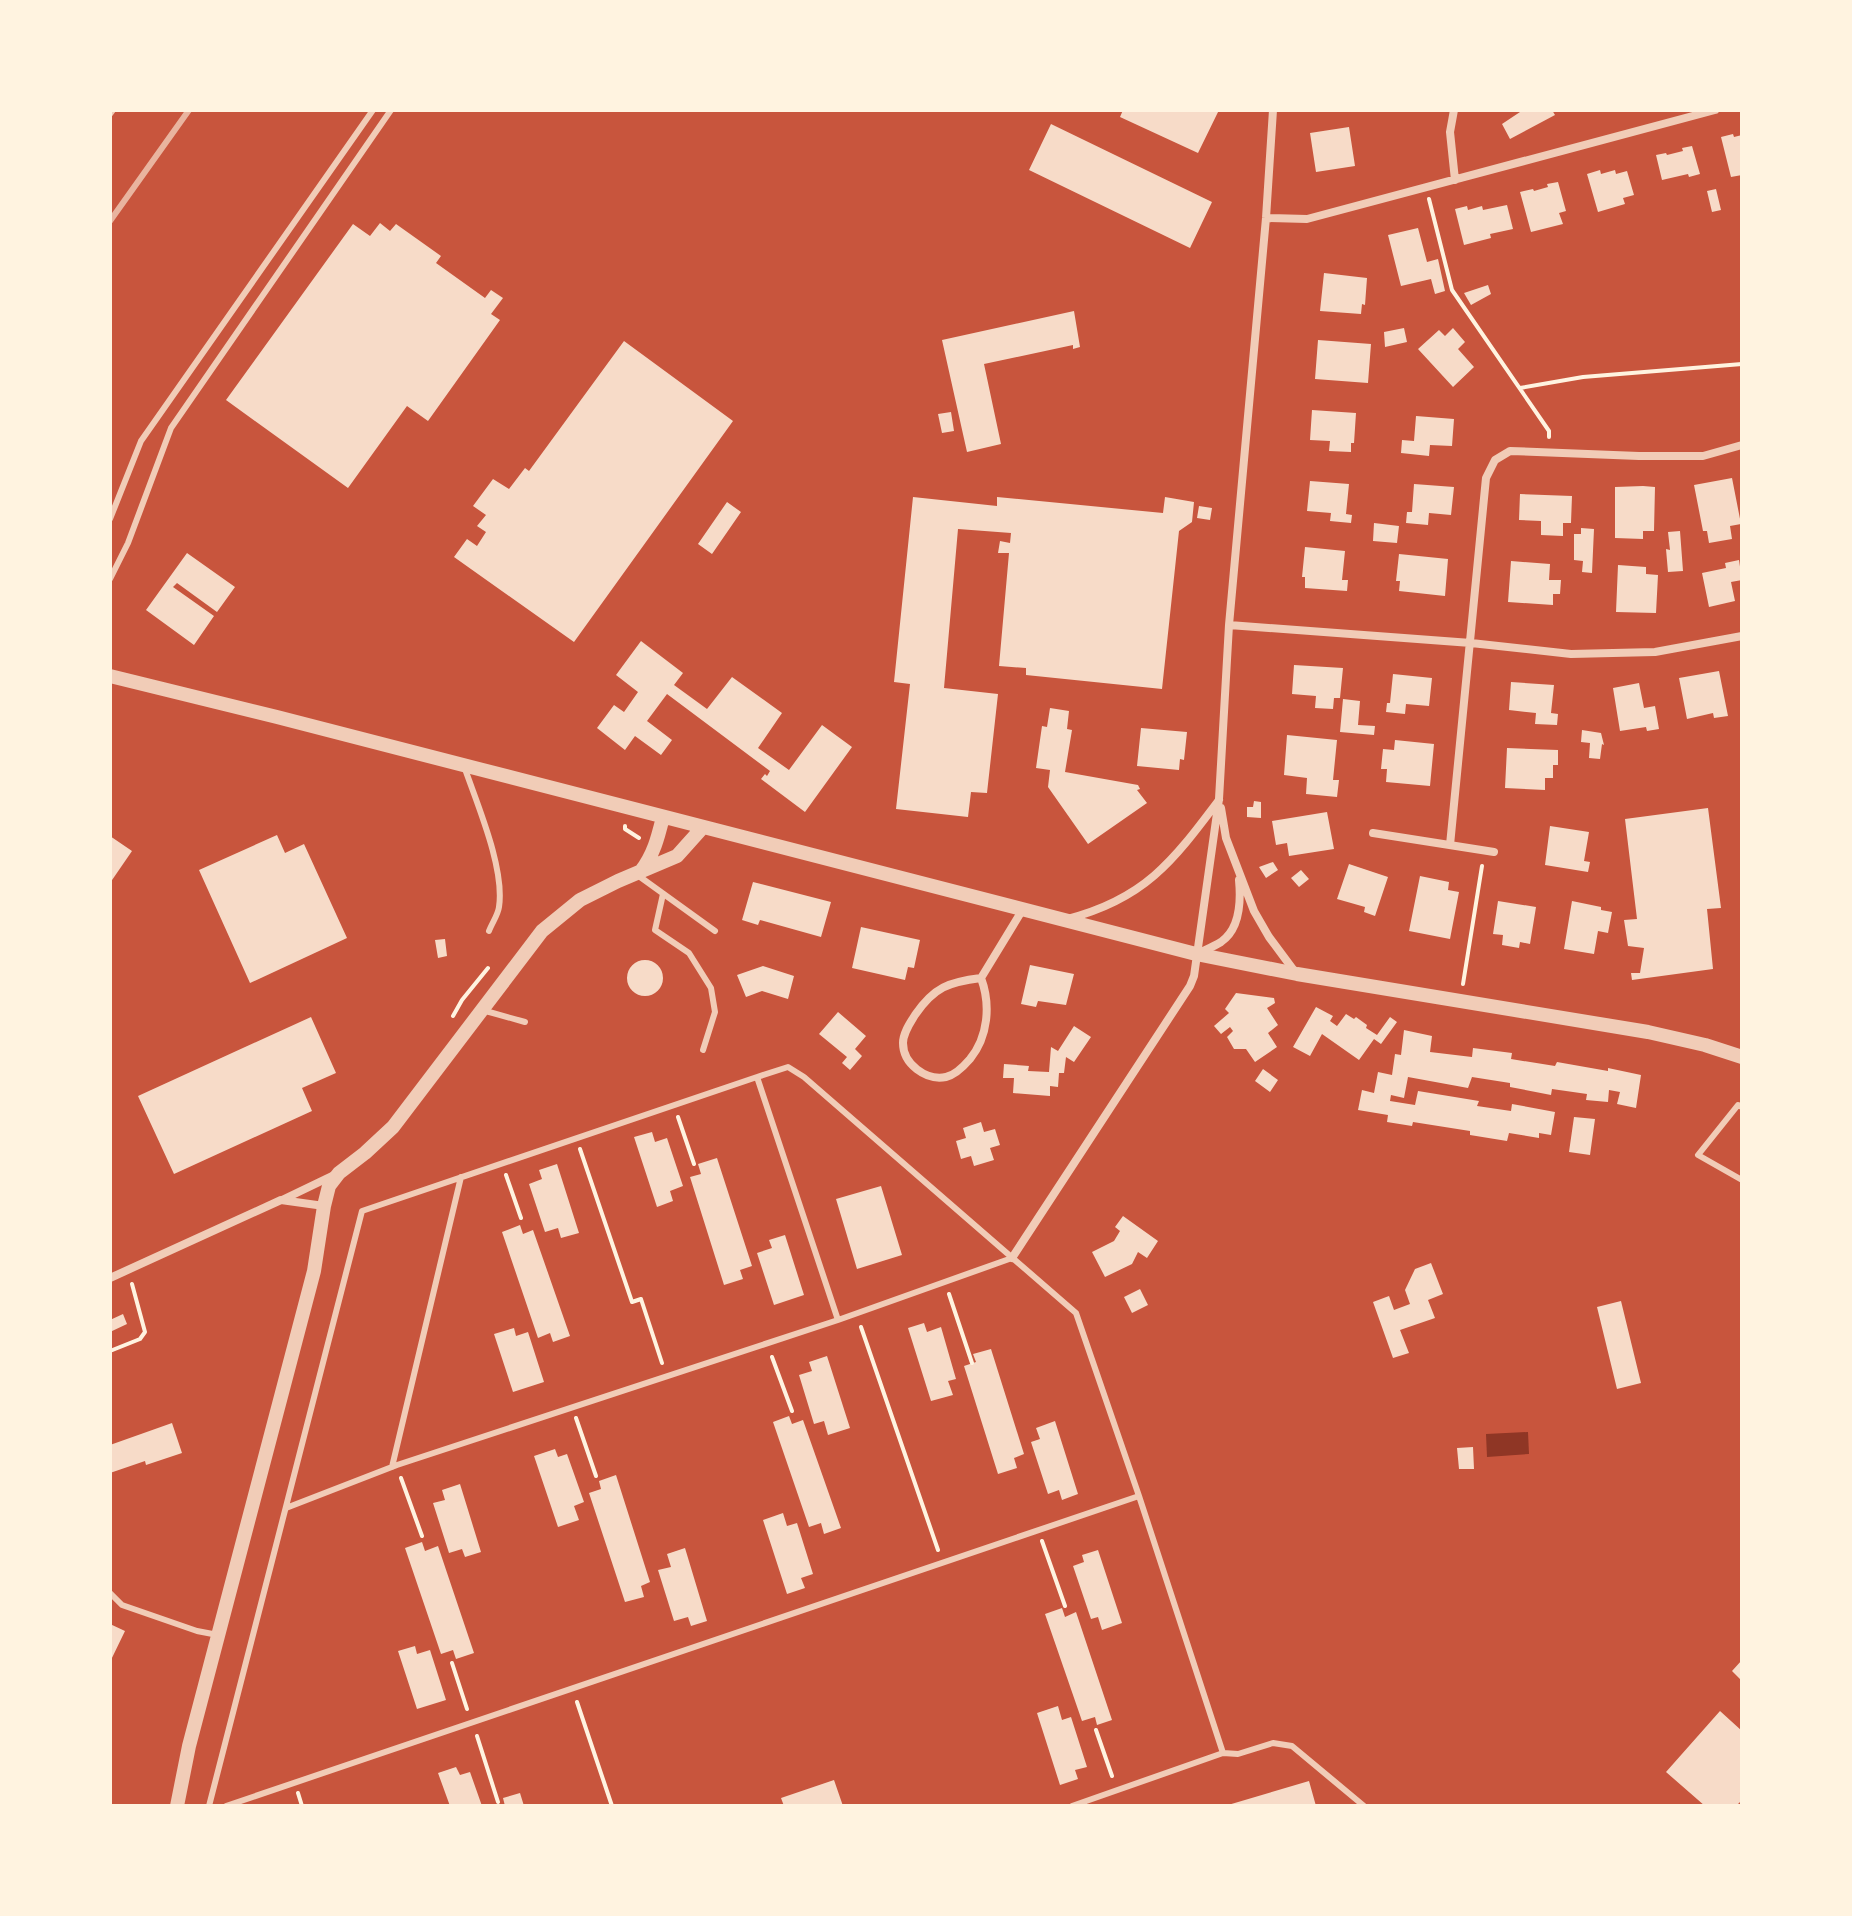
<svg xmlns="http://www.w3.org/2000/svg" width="1852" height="1916" viewBox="0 0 1852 1916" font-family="'Crimson Pro',serif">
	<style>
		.water { fill: #8f3625 }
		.building { fill: #f7dbc8 }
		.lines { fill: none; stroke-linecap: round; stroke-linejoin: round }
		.path { stroke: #fff3e0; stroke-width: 4 }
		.service { stroke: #f1ccb7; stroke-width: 6 }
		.minor { stroke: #f1ccb7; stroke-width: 8 }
		.tertiary { stroke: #f1ccb7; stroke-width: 14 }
		.rail { stroke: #e9b49f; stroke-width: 6 }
	</style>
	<rect width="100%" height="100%" fill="#c8553d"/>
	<path class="water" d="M1528,1432L1529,1454L1487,1457L1486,1434Z"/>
	<path class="building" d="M1123,110H1219L1198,153L1120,117Z
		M1523,110H1552L1555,115L1510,139L1502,124Z
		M1051,124L1212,202L1190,248L1029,170Z
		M1349,127L1355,166L1316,172L1310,133Z
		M1733,134L1734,137L1742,135V175L1731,177L1721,137Z
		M1692,146L1700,174L1689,177L1688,174L1662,180L1656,155L1666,153L1667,155L1683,151L1682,148Z
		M1600,170L1601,174L1615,170L1616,174L1627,171L1634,195L1623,198L1625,204L1598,212L1587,174Z
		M1558,182L1566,211L1559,213L1563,224L1531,232L1520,192L1533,189L1534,191L1548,187L1547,184Z
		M1716,189L1721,210L1712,212L1707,191Z
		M1507,205L1513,229L1490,234L1491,238L1464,245L1455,209L1467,206L1468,210L1482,206L1483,210Z
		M380,223L390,231L396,224L441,256L436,263L485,298L491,290L503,298L491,314L500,320L428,421L407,406L348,488L226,400L353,224L370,236Z
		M1418,228L1427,262L1438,259L1445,291L1435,294L1431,279L1401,286L1388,235Z
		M1324,273L1367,278L1365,305L1362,304L1361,314L1320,311Z
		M1488,285L1491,294L1471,305L1464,293Z
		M1074,311L1080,347L1073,349V345L984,364L1001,444L967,452L942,340Z
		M1404,328L1407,342L1385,347L1384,332Z
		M1453,328L1465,342L1458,349L1474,367L1453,387L1418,349L1439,330L1445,336Z
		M1318,340L1371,344L1368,383L1315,379Z
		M624,341L733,421L574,642L454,557L467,539L477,546L486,532L477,526L486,515L473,506L493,479L509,489L525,468L529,471Z
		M1312,410L1356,413L1354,443H1351V452L1329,451L1330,441L1310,440Z
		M951,412L954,431L942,433L938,414Z
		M1416,416L1454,419L1452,446L1430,445L1429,456L1401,453L1402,440L1414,441Z
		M1732,478L1741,524L1730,526L1732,539L1709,543L1707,531H1703L1694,485Z
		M1310,481L1349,484L1346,514L1352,515L1351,523L1330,521L1331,513L1307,511Z
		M1414,484L1454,487L1451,515L1429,513L1428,525L1406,523L1407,512H1412Z
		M1643,486L1655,487L1654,531H1643V539L1615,538V487Z
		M1520,494L1572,496L1571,523H1563V536L1541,535V521L1519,520Z
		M913,497L997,506V497L1163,513L1165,497L1194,502L1192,522L1179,531L1162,689L1026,675V668L999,666L1009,553H998L1000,541L1010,543L1011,533L958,529L944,688L998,694L987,793L971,792L968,817L896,809L910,684L894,682Z
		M727,502L741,512L712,554L698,544Z
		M1199,506L1212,508L1210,520L1197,518Z
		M1374,523L1399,526L1397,543L1373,541Z
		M1581,528L1594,529L1592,573L1582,572L1583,561L1574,560V534H1581Z
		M1680,531L1683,571L1668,572L1666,549L1670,550L1668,532Z
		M1305,547L1345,551L1342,580H1348L1347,591L1305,588V577H1302Z
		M187,553L235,587L217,612L177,583L173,587L214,616L194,645L146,610Z
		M1399,554L1448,559L1445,596L1399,591L1400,581H1396Z
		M1739,560L1742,580L1731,582L1735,601L1709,607L1702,573L1726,568L1725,563Z
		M1511,561L1550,564L1549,580H1561L1560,594H1553V605L1508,602Z
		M1618,565L1646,567V574L1658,575L1656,613L1616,612Z
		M641,641L683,673L674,685L707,709L732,677L782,713L758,748L789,770L822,725L852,747L805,812L761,779L765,774L767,776L770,771L667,694L647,721L672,740L661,755L635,736L625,750L597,728L614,705L624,712L638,692L616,675Z
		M1294,665L1343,668L1340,698H1334L1333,709L1315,708L1316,696L1292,694Z
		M1719,671L1728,716L1714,718L1713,713L1687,719L1679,678Z
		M1393,674L1432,678L1429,706L1406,704L1405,714L1386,712L1387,703H1390Z
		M1511,682L1554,685L1551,713L1558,714L1557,725L1535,724L1536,713L1509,710Z
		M1639,683L1644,708L1655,706L1659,729L1647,731L1646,727L1620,731L1613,688Z
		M1343,699L1360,701L1358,725L1375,726L1374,735L1340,732Z
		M1050,708L1069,711L1067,729L1072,730L1065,772L1138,785L1140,789L1137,790L1147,803L1088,844L1048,787L1050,770L1036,768L1042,726L1047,727Z
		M1141,728L1187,732L1184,760L1180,759L1179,770L1137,766Z
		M1582,730L1601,733L1604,745L1602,744L1600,759L1589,758L1590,743L1581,742Z
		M1287,735L1337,740L1333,780H1339L1337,797L1306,794L1307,778L1284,775Z
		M1395,740L1434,744L1430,786L1386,782L1387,769H1381L1383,749L1394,750Z
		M1507,748L1558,750V765H1553V778H1545V790L1505,788Z
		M1254,801L1261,802V818L1247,817V807H1253Z
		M1708,808L1721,908L1707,909L1713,969L1632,980L1631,973H1640L1644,948L1628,946L1624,920L1637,919L1625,819Z
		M1327,812L1334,849L1289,856L1287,843L1276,845L1272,821Z
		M1550,826L1589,832L1584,861L1590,862L1588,872L1545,865Z
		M277,835L285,853L304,844L347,938L250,983L199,870Z
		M110,836L132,851L110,883Z
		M1273,862L1278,870L1266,878L1259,867Z
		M1349,864L1388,877L1375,916L1364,912L1365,907L1337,899Z
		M1301,870L1309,879L1299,887L1291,878Z
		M1420,876L1449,882L1448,890L1459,892L1450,939L1409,931Z
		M753,882L831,902L821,937L760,920L758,925L742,920Z
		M1498,901L1536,907L1530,944L1520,942L1519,948L1502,945L1503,935L1493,934Z
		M1572,901L1601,907V910L1612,912L1608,933L1598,931L1594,954L1564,949Z
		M861,927L920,940L914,968L908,967L905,980L852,968Z
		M445,939L447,956L438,958L435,940Z
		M627 978a18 18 0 1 1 36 0a18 18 0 1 1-36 0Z
		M1030,965L1074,974L1066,1005L1038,1001L1036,1007L1021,1004Z
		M763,966L794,976L788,999L762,991L746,997L737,975Z
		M1236,993L1274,998L1275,1003L1267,1008L1278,1025L1268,1033L1277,1047L1255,1062L1246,1049H1234L1227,1037L1233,1031L1230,1027L1221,1034L1214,1026L1229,1013L1225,1009Z
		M1316,1007L1333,1016L1330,1021L1337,1026L1346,1014L1354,1019L1356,1017L1367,1025L1366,1028L1377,1035L1390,1017L1397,1022L1381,1044L1374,1039L1359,1060L1322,1034L1310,1056L1293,1047Z
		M838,1012L866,1036L855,1049L862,1056L850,1070L842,1063L847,1057L819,1034Z
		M311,1017L336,1073L302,1088L312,1111L174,1174L138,1096Z
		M1074,1026L1091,1037L1074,1062L1066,1057L1064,1073H1059L1058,1087L1050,1086V1096L1013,1093L1014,1078H1003L1004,1064L1029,1066L1028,1071L1049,1072L1051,1047L1058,1051Z
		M1404,1030L1432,1036L1430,1052L1472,1057L1473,1048L1512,1053L1511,1059L1555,1066L1557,1062L1608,1071V1068L1641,1075L1636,1108L1617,1104L1620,1092L1609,1090L1608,1102L1586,1100L1587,1094L1552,1089L1551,1095L1510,1087V1083L1472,1077L1468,1088L1408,1077L1404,1098L1391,1095L1390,1101L1415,1105L1418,1091L1479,1101L1477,1106L1511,1111L1512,1104L1555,1112L1551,1135L1539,1133V1138L1509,1133L1507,1141L1470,1135V1131L1413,1122L1412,1126L1387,1122L1388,1115L1358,1110L1362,1090L1374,1093L1378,1072L1392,1075L1395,1054L1401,1055Z
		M1263,1069L1278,1080L1270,1092L1255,1081Z
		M1574,1117L1595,1119L1590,1155L1569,1152Z
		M981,1122L984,1132L995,1129L1000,1145L990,1148L994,1160L974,1166L971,1156L961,1159L956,1141L966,1138L963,1128Z
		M652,1132L655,1142L667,1138L683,1186L670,1191L673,1201L657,1207L634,1137Z
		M717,1158L752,1266L740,1270L743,1279L724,1285L690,1177L701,1174L698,1164Z
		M557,1164L579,1233L561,1238L558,1228L545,1232L529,1184L542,1179L539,1170Z
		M881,1186L902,1255L857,1269L836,1199Z
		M1123,1216L1158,1241L1147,1258L1138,1252L1132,1264L1105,1277L1092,1252L1114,1241L1120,1231L1115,1227Z
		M520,1225L523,1234L533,1230L570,1336L553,1342L550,1333L538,1338L502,1232Z
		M785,1235L804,1295L774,1305L757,1253L772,1248L769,1240Z
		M1431,1263L1443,1294L1428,1300L1435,1318L1400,1330L1409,1353L1393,1358L1373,1302L1389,1296L1394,1310L1410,1304L1405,1290L1415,1269Z
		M1140,1289L1148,1305L1132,1313L1124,1297Z
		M1621,1301L1641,1383L1617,1389L1597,1307Z
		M123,1314L127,1324L110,1332V1320Z
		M924,1323L927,1332L941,1327L956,1379L948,1381L953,1395L931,1401L908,1328Z
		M514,1328L516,1336L528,1332L544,1382L513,1392L494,1334Z
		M991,1349L1024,1454L1014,1458L1017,1468L998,1474L964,1366L976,1362L973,1354Z
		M827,1356L850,1428L828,1435L824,1421L814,1424L799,1375L812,1371L809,1362Z
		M789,1416L792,1424L803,1420L841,1528L824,1534L821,1523L809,1527L773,1422Z
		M1055,1421L1078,1494L1062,1500L1059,1490L1048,1494L1031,1442L1040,1439L1036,1428Z
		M172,1423L182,1453L146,1465L145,1461L110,1473V1445Z
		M1473,1447L1474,1469H1459L1457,1448Z
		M555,1449L558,1457L567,1454L584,1502L574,1506L579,1520L558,1527L534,1456Z
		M616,1475L650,1582L641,1586L644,1597L625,1602L589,1493L601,1489L599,1481Z
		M460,1484L481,1552L465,1557L462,1549L449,1553L433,1503L445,1500L442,1490Z
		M783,1513L787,1526L797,1523L813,1574L801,1578L805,1588L787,1594L763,1520Z
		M422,1542L425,1551L438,1546L474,1653L456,1659L453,1650L441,1654L405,1548Z
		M685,1548L707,1621L691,1626L688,1617L674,1621L658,1570L671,1567L667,1554Z
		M1098,1550L1122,1623L1102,1630L1098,1617L1091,1619L1073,1566L1084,1562L1082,1555Z
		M1062,1608L1065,1617L1076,1612L1112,1720L1097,1725L1095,1717L1082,1721L1045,1614Z
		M110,1624L125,1631L110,1662Z
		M415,1646L417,1654L430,1650L446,1700L417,1709L398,1651Z
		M1742,1660V1681L1732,1671Z
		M1058,1706L1062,1720L1071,1717L1087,1767L1075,1770L1078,1779L1060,1785L1037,1713Z
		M1720,1711L1742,1731V1800L1736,1806H1705L1666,1772Z
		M456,1767L460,1775L470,1772L482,1806H450L438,1773Z
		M834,1780L843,1806H784L781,1798Z
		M1309,1781L1316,1806H1229L1228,1805Z
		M520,1793L524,1806H505L503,1798Z"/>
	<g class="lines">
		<path class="path" d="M1429,199L1452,290L1549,431V437
			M1520,388L1583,377L1742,364
			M625,826V829L639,838
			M1463,984L1482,866
			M453,1016L462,1000L488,968
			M678,1117L694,1164
			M580,1149L632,1302L641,1299L662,1363
			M506,1175L521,1218
			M949,1294L972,1363
			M861,1327L938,1550
			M110,1351L140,1339L145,1332L132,1284
			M772,1357L792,1411
			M576,1418L596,1476
			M401,1478L422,1536
			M1042,1541L1065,1606
			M452,1663L467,1709
			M577,1702L612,1806
			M1096,1730L1112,1776
			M477,1736L498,1802
			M298,1793L302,1806"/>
		<path class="service" d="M110,114L113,110
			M110,519L141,441L373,110
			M110,579L128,543L171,428L391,110
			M464,766C477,804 505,868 499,907C498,915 492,923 489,931
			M636,874L715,931
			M663,894L655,930L689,953L711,988L715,1012L703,1050
			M482,1010L525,1022
			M757,1077L788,1067L804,1077L1076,1313L1139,1496L1223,1753
			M1742,1107L1738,1105L1698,1155L1742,1180
			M392,1467L461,1177
			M286,1508L397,1465L838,1320L1012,1258
			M110,1593L122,1605L197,1631L218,1635
			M209,1806L362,1211L757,1077L838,1320
			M226,1806L1139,1496
			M1072,1806L1223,1753L1238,1754L1273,1743L1292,1746L1364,1806"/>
		<path class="minor" d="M1454,110L1450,132L1455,180
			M1266,218L1307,219L1715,110
			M1229,625L1471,643L1571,654L1655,652L1742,636
			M1221,808L1226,838L1254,911L1269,937L1295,972
			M1373,833L1494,852
			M1450,845L1486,478L1495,460L1510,451L1639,456H1703L1742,445
			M1067,919C1145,899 1173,861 1219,800
			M1197,954C1205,950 1213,947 1221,942C1240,929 1241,901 1239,880
			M981,978C949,982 934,987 915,1015C910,1023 903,1033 903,1043C903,1064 926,1081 946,1077C955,1075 964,1066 970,1059C988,1037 991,1005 981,978L1023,909
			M282,1200L334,1175
			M1012,1258L1190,986L1194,976L1219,799L1229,625L1266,218L1273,110
			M110,1278L281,1200L324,1206"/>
		<path class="tertiary" d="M110,676L277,717L1196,954L1297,974L1648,1032L1705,1045L1742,1057
			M641,871C654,854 658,837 663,817
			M177,1806L189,1746L314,1271L324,1206L329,1186L339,1173L365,1153L393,1127L542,931L580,900L618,881L677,856L703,827"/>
		<path class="rail" d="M110,221L189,110"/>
	</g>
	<rect width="1852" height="1916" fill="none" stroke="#fff3e0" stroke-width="224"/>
</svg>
